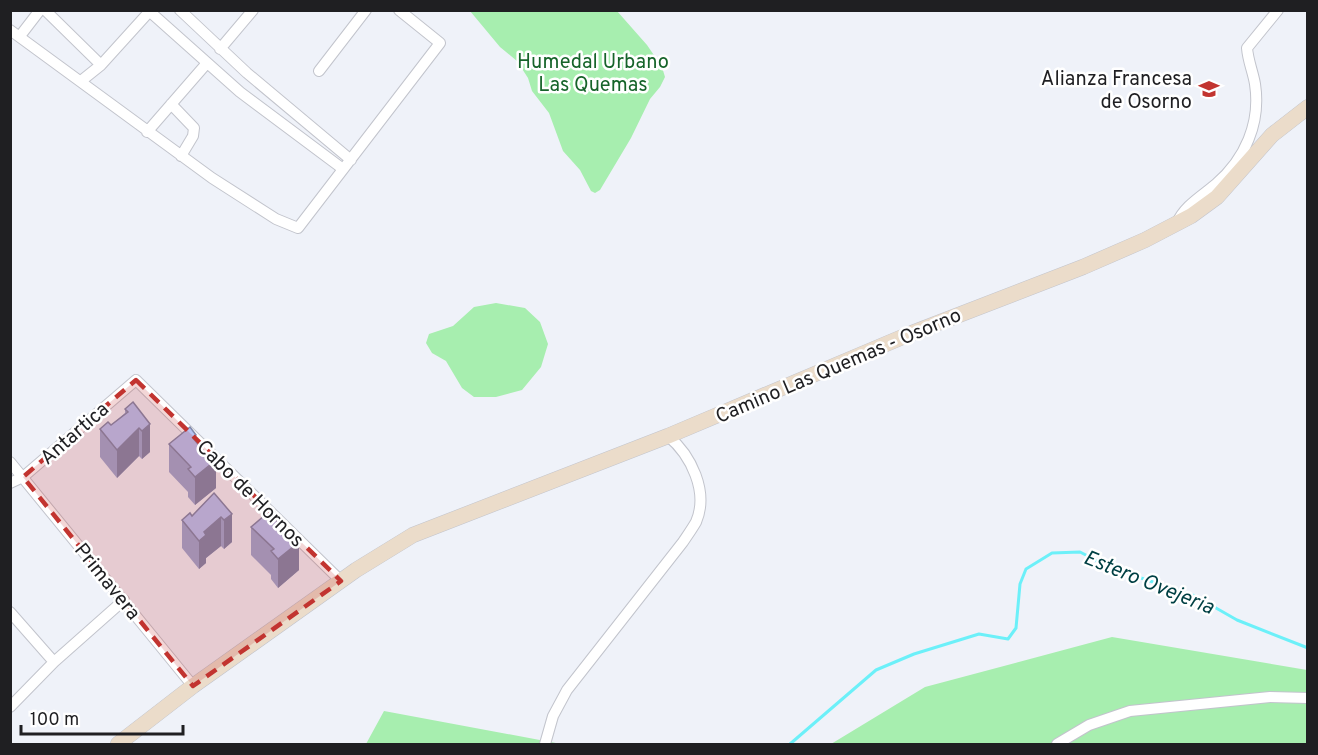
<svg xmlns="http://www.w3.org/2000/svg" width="1318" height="755" viewBox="0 0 1318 755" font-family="Overpass,sans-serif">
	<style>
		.green { fill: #a7eeaf }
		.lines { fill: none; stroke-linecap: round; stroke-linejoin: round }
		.stream { stroke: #6cf0f9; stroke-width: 3 }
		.street-casing { stroke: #c2c4cc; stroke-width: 12 }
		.secondary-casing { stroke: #c2c4cc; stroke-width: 16 }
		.street { stroke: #fff; stroke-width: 10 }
		.secondary { stroke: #ebdcca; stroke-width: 15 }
		.wall { fill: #9da8d1 }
		.shaded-wall { fill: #7f88aa }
		.building { fill: #b6c3f3; stroke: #7f88aa; stroke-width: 1.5 }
		.marked { fill: #c23430; fill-opacity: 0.2; stroke: #c23430; stroke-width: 4.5; stroke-dasharray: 12 8; stroke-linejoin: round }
		.labels { text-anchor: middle; stroke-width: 5; stroke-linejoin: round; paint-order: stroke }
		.park-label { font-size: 20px; fill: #16642a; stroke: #fff }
		.poi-label { font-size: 20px; fill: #1f1f22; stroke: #fff; text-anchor: end }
		.street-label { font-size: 20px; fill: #1f1f22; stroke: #fff }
		.water-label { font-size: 21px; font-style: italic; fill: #004044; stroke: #fff }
	</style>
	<rect width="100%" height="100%" fill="#eff2f9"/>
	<path class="green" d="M470,11H617L647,45L662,67L665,77L660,87L650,99L631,138L600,190L595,193L591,191L580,170L563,151L549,113L532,91L528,78L517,61L500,47Z
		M496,303L525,308L540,322L548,344L541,367L522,390L496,397H474L462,388L446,361L432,353L426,343L429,334L453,326L474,307Z
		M1112,637L1307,670V744H831L925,687Z
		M384,711L561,744H366Z"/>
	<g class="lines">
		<path class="stream" d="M790,744L876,670L914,654L979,634L1008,639L1016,628L1020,584L1026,569L1052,553L1080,552L1111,568L1195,596L1237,620L1308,648"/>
		<g class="street-casing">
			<path id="street" d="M45,10L101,65
				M148,10L240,92L343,169
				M180,10L247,73L351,160
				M10,30L212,178L276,219L298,228L440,43L399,10
				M20,36L40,10
				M220,49L253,10
				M319,71L366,10
				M81,81L101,65L149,12
				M171,104L194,128L193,136L181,156
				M147,132L207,63
				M1177,223C1184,206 1202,196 1216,184C1245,159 1261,123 1255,84C1253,72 1248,61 1247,48L1278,10
				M10,462L193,686
				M10,483L23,477L136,380L341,581
				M10,612L54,662
				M10,707L54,662L124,600
				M545,744L553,716L567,690L683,542C687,536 692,529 696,522C709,492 691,455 668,436
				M1057,744L1089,725L1130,711L1270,697L1308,698"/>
		</g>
		<g class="secondary-casing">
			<path id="secondary" d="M118,744L193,686L356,570L413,535L668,436L912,333L1083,267L1145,240L1191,216L1217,197L1272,135L1308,107"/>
		</g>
		<use href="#street" class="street"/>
		<use href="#secondary" class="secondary"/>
	</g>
	<path class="wall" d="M125,409L150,424V452L142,459L139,456L117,478L100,457V429L111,425L125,413Z
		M196,441L216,488L195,505L188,497V492L169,472V444Z
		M214,493L232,542L224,549L221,546L206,558V563L199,569L182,548V520L192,516Z
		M279,524L299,570L278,588L271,579V575L251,555V527Z"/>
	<path class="shaded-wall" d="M150,424V452L142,459V431Z
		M139,428V456L117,478V450Z
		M216,460V488L195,505V477Z
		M232,514V542L224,549V520Z
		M221,517V546L206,558V563L199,569V541L204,532Z
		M299,542V570L278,588V559Z"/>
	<path class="building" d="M133,402L150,424L142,431L139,428L117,450L100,429L108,422L111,425L128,412L125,409Z
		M190,427L196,435L193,438L207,455L210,453L216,460L195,477L188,469L191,467L169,444Z
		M214,493L232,514L224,520L221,517L204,532L206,535L199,541L182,520L190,513L192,516Z
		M272,509L279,517L276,520L290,537L293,535L299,542L278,559L271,551L274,549L251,527Z"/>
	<path class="marked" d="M136,380L341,581L193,686L23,477Z"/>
	<defs>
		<g id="school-bare" transform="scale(1.62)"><path d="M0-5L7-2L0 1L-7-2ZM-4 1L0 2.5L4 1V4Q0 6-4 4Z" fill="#c23430" stroke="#fff" stroke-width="2.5" paint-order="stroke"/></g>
	</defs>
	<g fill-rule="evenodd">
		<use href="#school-bare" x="1209" y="89"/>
	</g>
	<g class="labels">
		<g class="park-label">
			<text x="593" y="68">Humedal Urbano<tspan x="593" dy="23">Las Quemas</tspan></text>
		</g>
		<g class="poi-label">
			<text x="1192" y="85">Alianza Francesa<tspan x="1192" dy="23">de Osorno</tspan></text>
		</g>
		<g class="street-label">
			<text transform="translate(838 365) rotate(-23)" y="7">Camino Las Quemas - Osorno</text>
			<text transform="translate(74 433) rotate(-41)" y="7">Antartica</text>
			<text transform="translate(251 493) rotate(45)" y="7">Cabo de Hornos</text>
			<text transform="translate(108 581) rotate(51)" y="7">Primavera</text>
		</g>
		<g class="water-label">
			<text transform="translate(1149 582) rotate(22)" y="7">Estero Ovejeria</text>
		</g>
	</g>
	<rect width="1318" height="755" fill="none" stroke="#1f1f22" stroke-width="24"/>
	<path d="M21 725v9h162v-9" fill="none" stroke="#1f1f22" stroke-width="3"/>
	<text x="30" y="725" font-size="18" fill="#1f1f22" stroke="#ffffff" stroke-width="4.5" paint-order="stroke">100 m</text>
</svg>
